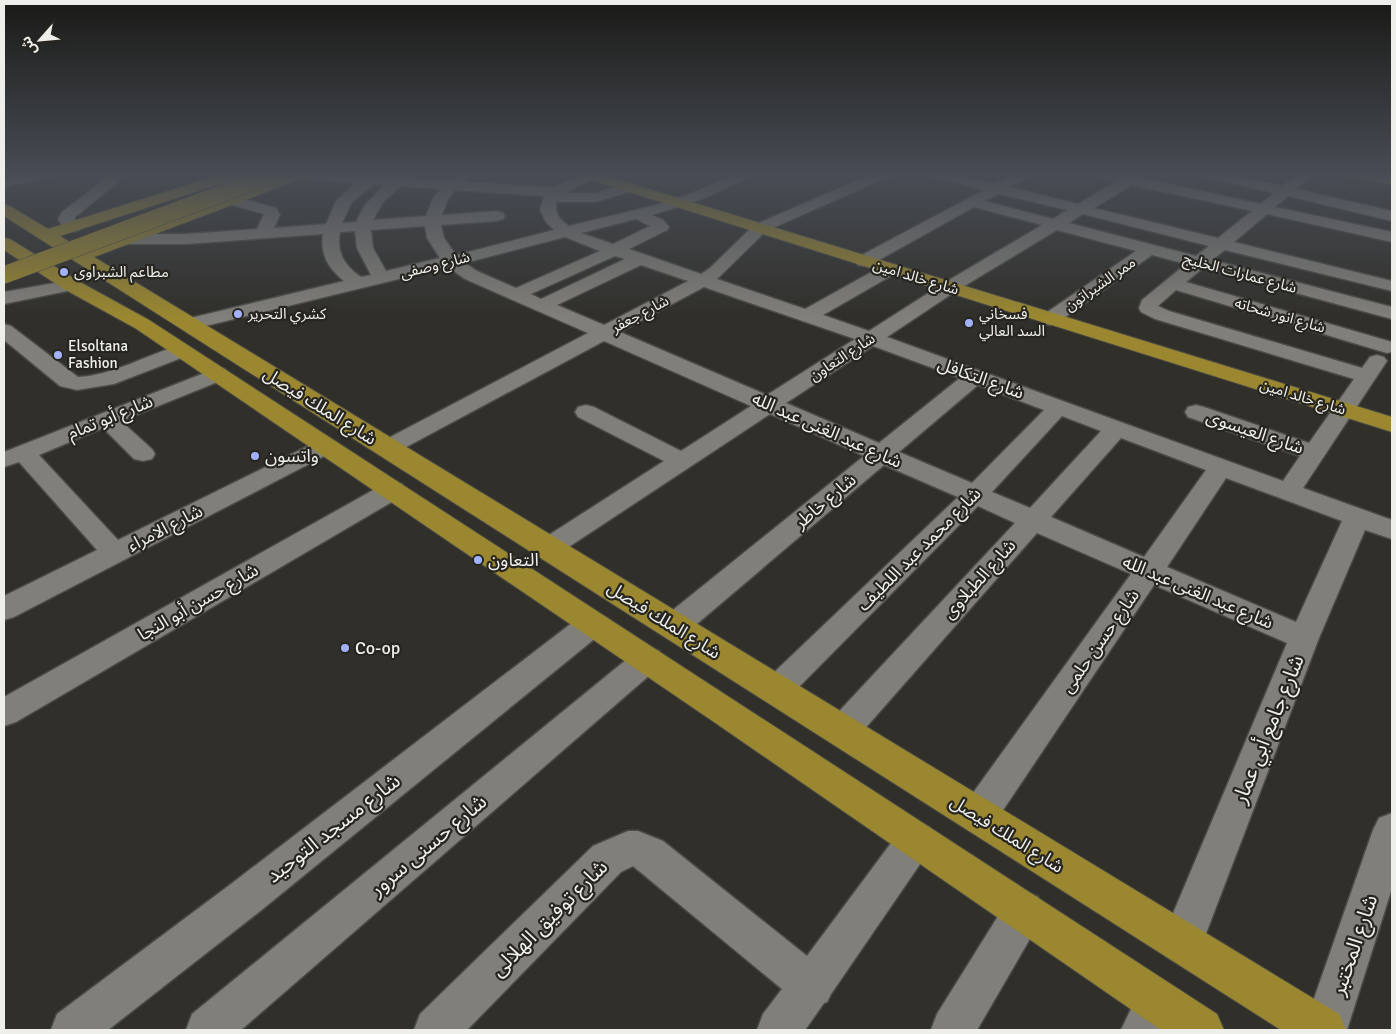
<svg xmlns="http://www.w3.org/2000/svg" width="1396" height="1034" viewBox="0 0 1396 1034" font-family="Signika,'Noto Sans Arabic',sans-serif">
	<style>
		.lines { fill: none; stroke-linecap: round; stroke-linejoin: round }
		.minor-casing { stroke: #4b4b46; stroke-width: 3 }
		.major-casing { stroke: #4b4b46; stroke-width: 2 }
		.minor { fill: #817f79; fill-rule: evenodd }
		.major { fill: #9a8730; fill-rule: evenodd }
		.major-bridge-casing { stroke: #4b4b46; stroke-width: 18; stroke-linecap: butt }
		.major-bridge { stroke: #9a8730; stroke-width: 17 }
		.poi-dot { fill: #a3b2fd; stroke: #262520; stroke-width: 2 }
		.labels { text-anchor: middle; stroke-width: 4.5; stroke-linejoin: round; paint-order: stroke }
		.far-street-label { font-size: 15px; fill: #eeeeea; stroke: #262520 }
		.far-poi-label { font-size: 15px; fill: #eeeeea; stroke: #262520; text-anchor: start }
		.street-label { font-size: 18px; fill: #eeeeea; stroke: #262520 }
		.poi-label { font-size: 18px; fill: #eeeeea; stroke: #262520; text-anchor: start }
		.near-street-label { font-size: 21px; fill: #eeeeea; stroke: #262520 }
	</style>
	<rect width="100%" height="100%" fill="#302f2a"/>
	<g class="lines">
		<g class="minor-casing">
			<path id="minor" d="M30,173H55L53,176L4,187V179Z
				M113,173H129L75,217V220L81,227L79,230L73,232L62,226L58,219L62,212Z
				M291,173H327L395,177L405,173L410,174L411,178L448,181L459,173H474L465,182L554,187L583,173H596L597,175L595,178L565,193H595L630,183L635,184L637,187L635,190L596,202H556C555,214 560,220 569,226L652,206L690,194L736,173H754L752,176L700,200L652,215L663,220L669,227L667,230L629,249L701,274L710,268L754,225L874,173H892L890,176L766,231L717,279L805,309L884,265L890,264L896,265L899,269L896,273L823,315L869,331L944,283L1042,225L974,207L870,265L864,266L858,265L855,261L858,257L984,190L929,176L927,173H950L995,184L1016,173H1033L1031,176L1010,187L1078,204L1117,181L1094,176L1092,173H1117L1128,175L1131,173H1148L1143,178L1261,204L1274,193L1200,176L1198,173H1222L1282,186L1299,173H1314L1296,189L1392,211V221L1288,196L1275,207L1392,232V242L1267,214L1234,242L1392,281V291L1225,250L1212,260L1392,307V319L1203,268L1186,282L1392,342V352L1387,353L1380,351L1176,290L1158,306L1169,311L1362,368L1370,357L1377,355L1384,357L1387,361L1303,488L1392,520V539L1365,530L1319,638L1197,957L1182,963L1167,957L1161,942L1287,643L1154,585L991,828L978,833L965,828L960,816L965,804L1131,574L1037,533L854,741L842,745L830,741L825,731L830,721L1015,523L978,506L787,699L776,703L765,699L760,690L765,681L958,497L884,465L685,634L674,637L663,634L659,626L663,618L864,456L770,414L558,554L548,557L538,554L534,548L538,542L664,461L578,417L575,412L578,407L586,405L594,407L681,451L751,406L604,341L395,453L387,455L379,453L375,448L379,443L588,333L465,279L448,267L189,330L182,328L179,324L182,320L344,281C328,268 320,254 323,234L186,244H125L119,243L117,239L119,235L125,234H186L257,229L264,214L225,203L222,200L225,197L230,195L276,208L280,215L274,228L326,224L336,201L356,183L297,179L292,178L290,175ZM374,184L384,185L364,206L356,222L342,223L352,202ZM1132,185L1252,211L1218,238L1094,208ZM401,186L441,189L433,198L426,216L373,220L383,202ZM455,190L544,196L540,210L546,222L554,230L456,255L444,238L441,225L497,221L503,219L505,216L503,213L497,211L442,215L448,199ZM999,194L1067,210L1053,219L985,201ZM1083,214L1209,246L1196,256L1069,223ZM636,219L650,226L613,244L581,233ZM425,226L427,238L440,258L386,271L373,248L371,230ZM1057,230L1136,251L1043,315L1040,319L1043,323L1050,325L1057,323L1152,255L1186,264L1142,300L1139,308L1141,312L1155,319L1354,379L1309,443L1204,407L1196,405L1188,407L1185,412L1188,417L1300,456L1283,481L887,337L956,291ZM355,231L357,248L371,275L361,277C345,266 336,253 340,232ZM565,237L600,251L516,288L477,271L465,263ZM615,256L625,259L541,299L531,294ZM641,265L688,281L604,325L557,305ZM704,287L855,339L767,395L620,332ZM873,346L960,378L879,443L786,403ZM978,385L1044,410L972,483L899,452ZM1062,416L1101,431L1030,508L992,492ZM1121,438L1206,470L1144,557L1051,517ZM1226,478L1342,521L1296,622L1167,567Z
				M71,280L77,281L80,285L77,289L4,304V292Z
				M4,324L11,326L78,377C115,375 147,354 182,345L189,347L192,351L189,355L114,384L77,390L60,386L4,340Z
				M217,368L225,369L228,374L225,379L121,421L152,449L155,454L152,459L143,461L134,459L103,428L39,455L118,540L318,441L326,439L334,441L338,446L334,451L14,617L4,620V596L97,550L19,462L4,467V452Z
				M393,482L402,484L406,490L402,496L16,722L4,726V697L384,484Z
				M592,613L603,616L607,624L603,632L259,912L108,1030H51L57,1014L231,884L581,616Z
				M648,647L659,651L664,659L659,667L241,1030H186L192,1014L637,651Z
				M1392,813V888L1347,1030H1303L1373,830L1379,818Z
				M916,822L929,827L935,839L929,851L831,994L827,1002L824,1003L805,1030H757L763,1014L782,989L633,866L621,872L467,1030H414L420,1014L593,846L628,831H638L663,841L807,956L903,827Z
				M1024,891L1038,897L1044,911L1038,925L977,1030H931L937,1014L1010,897Z
				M1157,979L1172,986L1179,1001L1166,1030H1121L1142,986Z"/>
		</g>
		<g class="major-casing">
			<path id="major" d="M225,173H246L244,176L60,236L81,249L291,173H311L309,176L94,257L1339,1014L1346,1030H1281L4,216V204L10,206L48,229Z
				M576,173H597L1392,417V432L578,176Z
				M1345,173H1373L1392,177V185L1347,176Z
				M4,238L10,239L78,281L149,320L1217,1014L1224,1030H1161L714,722L135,328L64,289L4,250Z"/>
		</g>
		<use href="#minor" class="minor"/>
		<use href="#major" class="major"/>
		<g class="major-bridge-casing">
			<path id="major-bridge" d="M4,275L277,173"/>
		</g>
		<use href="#major-bridge" class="major-bridge"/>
	</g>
	<linearGradient id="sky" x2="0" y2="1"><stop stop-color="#1a1a17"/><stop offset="0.55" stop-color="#484d55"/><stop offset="1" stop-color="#484d55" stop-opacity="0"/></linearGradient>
	<rect width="1396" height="317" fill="url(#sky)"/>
	<g class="poi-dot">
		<circle cx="64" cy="272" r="5"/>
		<circle cx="238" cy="314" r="5"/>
		<circle cx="969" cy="323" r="5"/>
		<circle cx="58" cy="355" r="5"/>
		<circle cx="255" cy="456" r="5"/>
		<circle cx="478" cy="560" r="5"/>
		<circle cx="345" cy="648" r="5"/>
	</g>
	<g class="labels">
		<g class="far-street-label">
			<text transform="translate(435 265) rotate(-14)" y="5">شارع وصفى</text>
			<text transform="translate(1240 273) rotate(15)" y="5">شارع عمارات الخليج</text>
			<text transform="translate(916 277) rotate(17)" y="5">شارع خالد امين</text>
			<text transform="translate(1100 284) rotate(-35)" y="5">ممر الشيراتون</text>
			<text transform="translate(640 314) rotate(-28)" y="5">شارع جعفر</text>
			<text transform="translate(1280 315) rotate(16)" y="5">شارع انور شحاته</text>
			<text transform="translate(842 357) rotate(-33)" y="5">شارع التعاون</text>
			<text transform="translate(1303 397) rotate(17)" y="5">شارع خالد امين</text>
		</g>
		<g class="far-poi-label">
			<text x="74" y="277">مطاعم الشبراوى</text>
			<text x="248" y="319">كشري التحرير</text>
			<text x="979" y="319">فسخاني<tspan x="979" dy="17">السد العالي</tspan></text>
			<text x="68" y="351">Elsoltana<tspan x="68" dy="17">Fashion</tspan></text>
		</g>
		<g class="street-label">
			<text transform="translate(981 378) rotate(20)" y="6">شارع التكافل</text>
			<text transform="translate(320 406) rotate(32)" y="6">شارع الملك فيصل</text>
			<text transform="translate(110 417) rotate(-22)" y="6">شارع أبو تمام</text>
			<text transform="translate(827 430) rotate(24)" y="6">شارع عبد الغنى عبد الله</text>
			<text transform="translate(1255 432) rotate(19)" y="6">شارع العيسوى</text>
			<text transform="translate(825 501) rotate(-40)" y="6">شارع خاطر</text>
			<text transform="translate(165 528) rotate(-27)" y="6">شارع الامراء</text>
			<text transform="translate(919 549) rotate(-45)" y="6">شارع محمد عبد اللطيف</text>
			<text transform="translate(979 579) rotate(-48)" y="6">شارع الطبلاوى</text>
			<text transform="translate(1198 592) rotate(23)" y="6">شارع عبد الغنى عبد الله</text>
			<text transform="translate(198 602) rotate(-30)" y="6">شارع حسن أبو النجا</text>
			<text transform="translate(664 620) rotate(32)" y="6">شارع الملك فيصل</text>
			<text transform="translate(1100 641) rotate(-55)" y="6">شارع حسن حلمى</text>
			<text transform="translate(1007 834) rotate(32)" y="6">شارع الملك فيصل</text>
		</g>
		<g class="poi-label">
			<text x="265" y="462">واتسون</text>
			<text x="488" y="566">التعاون</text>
			<text x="355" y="654">Co-op</text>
		</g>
		<g class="near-street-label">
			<text transform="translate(1268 729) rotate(-68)" y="7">شارع جامع أبي عمار</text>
			<text transform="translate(333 828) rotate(-38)" y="7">شارع مسجد التوحيد</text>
			<text transform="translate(428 845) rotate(-40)" y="7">شارع حسنى سرور</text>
			<text transform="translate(549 918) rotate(-45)" y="7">شارع توفيق الهلالى</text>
			<text transform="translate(1354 945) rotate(-71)" y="7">شارع المختبر</text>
		</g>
	</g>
	<rect width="1396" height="1034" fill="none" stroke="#eeeeea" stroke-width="10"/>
	<g transform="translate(40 40) rotate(243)" stroke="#262520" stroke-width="4" paint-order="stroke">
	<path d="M0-4L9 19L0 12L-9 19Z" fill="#eeeeea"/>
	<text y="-8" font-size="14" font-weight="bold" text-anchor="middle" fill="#eeeeea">ش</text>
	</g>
</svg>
